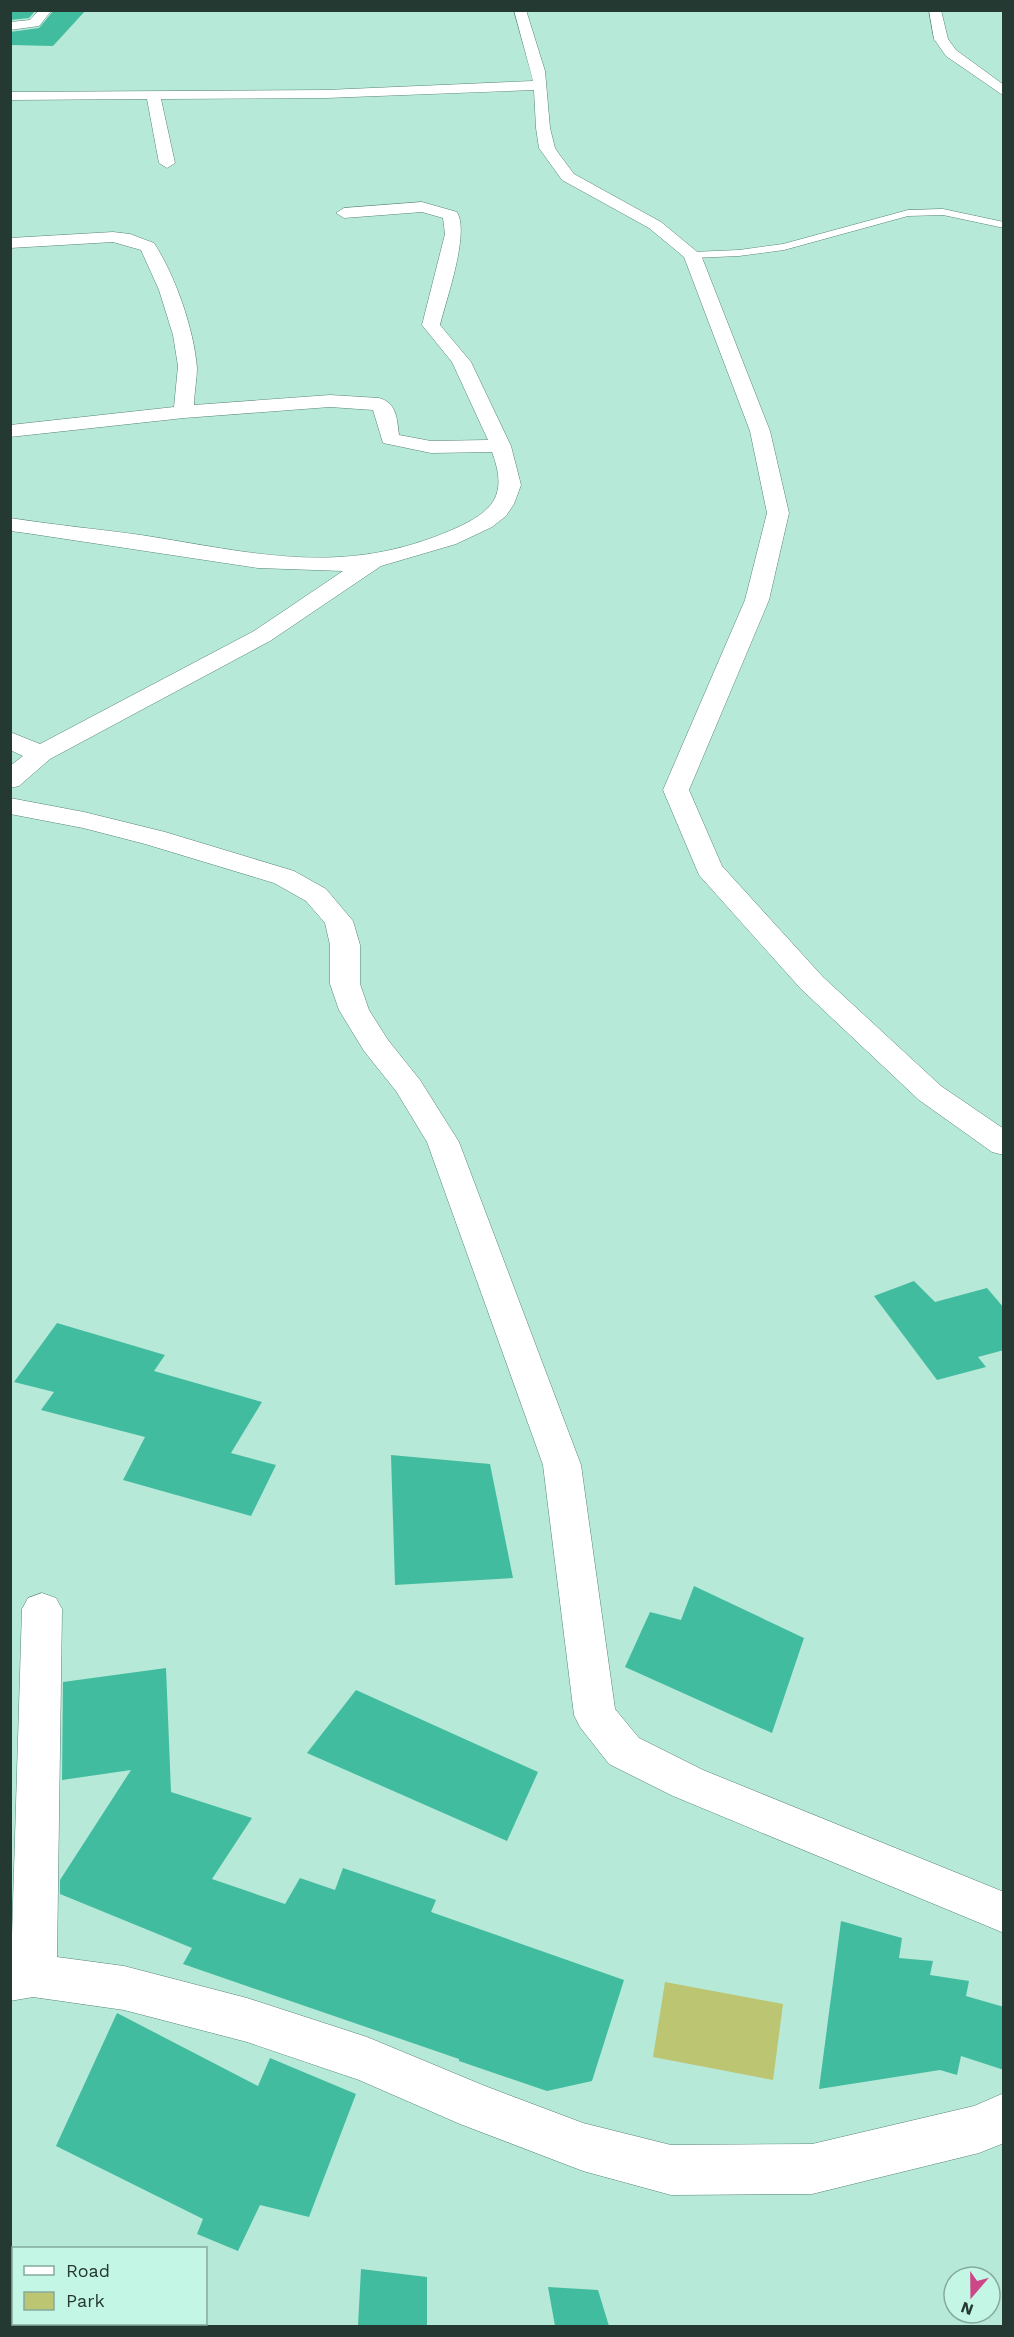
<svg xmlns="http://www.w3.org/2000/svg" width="1014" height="2337" viewBox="0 0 1014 2337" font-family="'Work Sans',sans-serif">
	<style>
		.green { fill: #bcc571 }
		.building { fill: #42bc9f }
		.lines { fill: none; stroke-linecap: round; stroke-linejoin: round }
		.lane-casing { stroke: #578578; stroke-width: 1 }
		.street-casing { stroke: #578578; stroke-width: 1 }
		.secondary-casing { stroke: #578578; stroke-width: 1 }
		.lane { fill: #fff; fill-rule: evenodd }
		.street { fill: #fff; fill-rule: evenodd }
		.secondary { fill: #fff; fill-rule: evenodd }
	</style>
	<rect width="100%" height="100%" fill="#b7e9d9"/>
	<path class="green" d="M665,1982L783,2004L773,2080L653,2057Z"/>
	<path class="building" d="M10,10H36L29,18L10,20Z
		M54,10H86L53,46L10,45V32L39,28Z
		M914,1281L935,1302L987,1288L1004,1308V1350L978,1357L986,1367L937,1380L874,1296Z
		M57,1323L165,1355L154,1371L262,1402L231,1453L276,1465L251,1516L123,1480L145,1437L41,1410L54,1392L14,1382Z
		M391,1455L490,1464L513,1578L395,1585Z
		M694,1586L804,1638L772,1733L625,1667L650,1612L681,1620Z
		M166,1668L171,1792L252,1818L212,1879L285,1904L300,1878L335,1890L343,1868L436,1900L431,1912L624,1980L592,2081L547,2091L459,2061V2059L183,1964L192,1948L60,1894V1880L131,1770L62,1780L63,1682Z
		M356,1690L538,1772L507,1841L307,1753Z
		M841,1921L902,1938L899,1958L933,1961L930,1975L969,1981L966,1996L1004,2007V2070L961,2056L957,2075L940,2070L819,2089Z
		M117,2013L258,2086L270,2058L356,2094L309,2217L260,2205L238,2251L197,2234L203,2219L56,2146Z
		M361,2269L427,2277V2326H358Z
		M548,2287L598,2290L609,2326H555Z"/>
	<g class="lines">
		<g class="lane-casing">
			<path id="lane" d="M943,209L1004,222V228L943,215L908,216L784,250L739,256L692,258L687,255L692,252L739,250L783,244L908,210Z"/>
		</g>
		<g class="street-casing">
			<path id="street" d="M39,10H52L39,26L10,30V22L30,20Z
				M514,10H526L545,71L550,128L555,148L559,154L574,174L661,222L701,255L770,431L789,513L769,600L689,790L722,866L823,977L941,1086L1004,1129V1155L992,1152L919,1100L801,989L699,875L663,790L745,600L767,513L750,431L684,257L649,228L562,180L539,148L536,128L534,90L326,98L161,99L175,163L167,168L159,163L147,99L10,100V92L326,90L533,81Z
				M422,202L457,212C470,233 446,300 440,325L471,362L511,446L521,485L514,504L506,516L492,527L456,544L381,566L270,641L50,759L19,786L10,788V766L23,756L10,750V732L40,744L254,631L343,571L258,568L26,533L10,531V518C54,525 98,529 141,535C256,553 342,578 454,529C494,511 508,495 492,452L431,453L383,443L373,410L330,407L184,418L10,437V425L174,407L178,366L173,335L159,290L141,250L113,242L10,248V238L113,232L130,234L154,243C175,275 194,329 197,368C197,380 194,393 194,405L330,395L379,398C397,403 397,419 399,435L431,441L488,440L452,362L422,325L445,234L443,218L422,212L344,218L336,213L344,208Z
				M10,798L84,812L165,832L294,871L326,889L353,921L360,945V984L369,1010L388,1040L420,1080L459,1142L581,1465L615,1709L639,1738L703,1770L1004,1892V1933L673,1796L609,1764L580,1727L574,1715L543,1465L427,1142L396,1091L364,1051L339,1010L330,984V945L325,923L306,901L274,883L145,844L83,828L10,814Z
				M42,1593L56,1598L62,1609L57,1957L124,1966L247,1998L367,2037L485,2086L583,2123L671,2145L812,2144L974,2106L1004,2093V2143L979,2153L812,2194L671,2195L583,2171L460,2124L359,2080L247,2042L124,2010L33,1997L10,2001L22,1609L28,1598Z"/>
		</g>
		<g class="secondary-casing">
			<path id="secondary" d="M929,10H941L948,39L956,50L1004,85V96L946,56L934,39Z"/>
		</g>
		<use href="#lane" class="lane"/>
		<use href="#street" class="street"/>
		<use href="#secondary" class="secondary"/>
	</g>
	<rect width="1014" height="2337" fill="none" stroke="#253933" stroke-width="24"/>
	<rect x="12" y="2247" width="195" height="78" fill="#c4f6e6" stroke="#84aa9e" stroke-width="1.5"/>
	<rect x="24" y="2266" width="30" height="9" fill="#ffffff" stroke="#84aa9e" stroke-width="1.5"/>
	<text x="66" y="2277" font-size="18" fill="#253933">Road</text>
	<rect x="24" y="2292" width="30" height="18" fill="#bcc571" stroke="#84aa9e" stroke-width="1.5"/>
	<text x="66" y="2307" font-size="18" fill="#253933">Park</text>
	<g transform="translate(972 2295) rotate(200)"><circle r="28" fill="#c4f6e6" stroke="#84aa9e" stroke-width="1.5"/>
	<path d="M0-4.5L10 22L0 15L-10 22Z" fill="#cc4688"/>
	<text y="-9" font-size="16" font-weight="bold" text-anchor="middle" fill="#253933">N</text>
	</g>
</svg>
